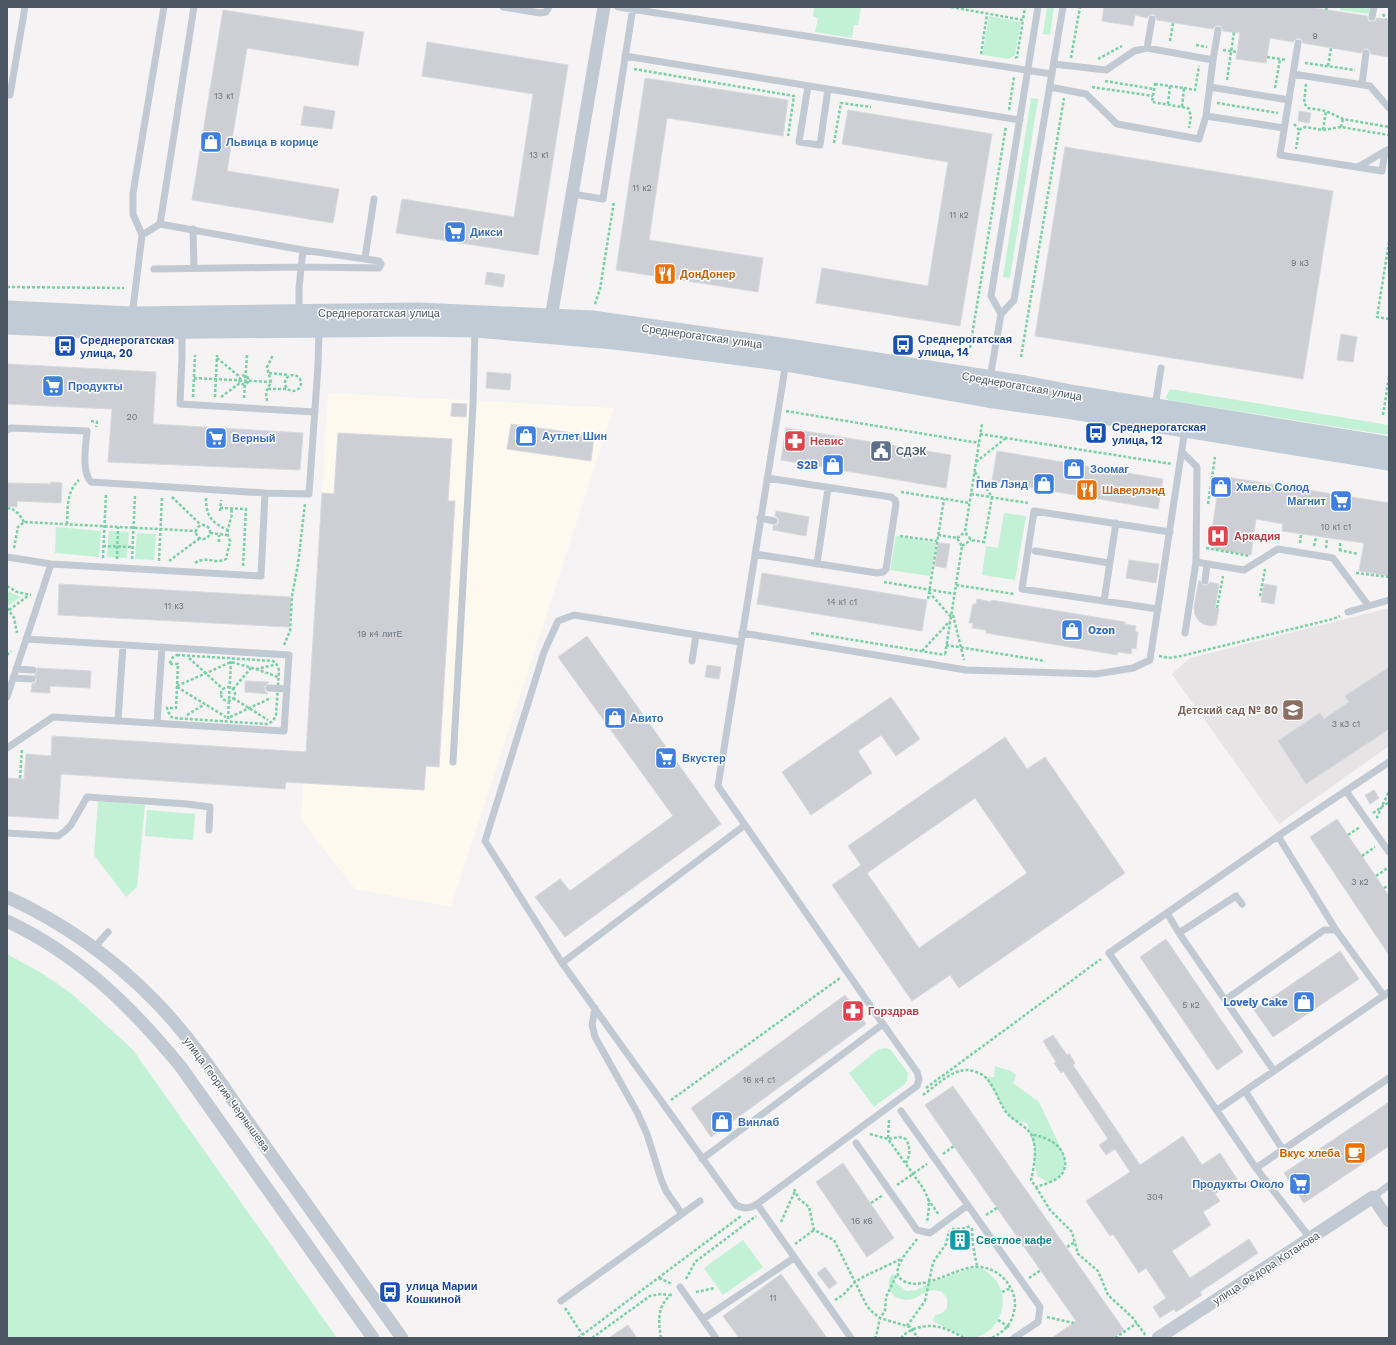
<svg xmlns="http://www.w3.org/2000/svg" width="1396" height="1345" viewBox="0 0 1396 1345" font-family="'Work Sans',sans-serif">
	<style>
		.commercial { fill: #fdf9ef }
		.education { fill: #e6e4e5 }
		.green { fill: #c3f1d5 }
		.building { fill: #cdcfd5; stroke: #d7d9de; fill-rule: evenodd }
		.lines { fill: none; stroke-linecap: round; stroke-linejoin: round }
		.path { stroke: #7ad0a6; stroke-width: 2.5; stroke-dasharray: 3 2; stroke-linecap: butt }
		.lane { stroke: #c1cad2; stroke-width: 7 }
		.street { stroke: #c1cad2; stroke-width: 13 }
		.secondary { stroke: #c1cbd6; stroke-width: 19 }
		.path-bridge { stroke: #7ad0a6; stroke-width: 2.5; stroke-dasharray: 3 2; stroke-linecap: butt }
		.labels { text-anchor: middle; stroke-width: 3; stroke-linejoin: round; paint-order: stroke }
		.number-label { font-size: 9px; fill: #6b747e }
		.shop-label { font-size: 11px; font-weight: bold; fill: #366cbe; stroke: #fff; text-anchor: start }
		.food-label { font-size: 11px; font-weight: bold; fill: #c56008; stroke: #fff; text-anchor: start }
		.street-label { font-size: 11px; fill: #4a5661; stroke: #fff }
		.transit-label { font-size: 11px; font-weight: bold; fill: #164399; stroke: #fff; text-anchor: start }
		.health-label { font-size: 11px; font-weight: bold; fill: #be3a42; stroke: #fff; text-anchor: start }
		.service-label { font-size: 11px; font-weight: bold; fill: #4e5e75; stroke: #fff; text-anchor: start }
		.education-label { font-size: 11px; font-weight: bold; fill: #785e54; stroke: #fff; text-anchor: end }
		.culture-label { font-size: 11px; font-weight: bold; fill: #0d838f; stroke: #fff; text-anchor: start }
	</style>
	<rect width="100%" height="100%" fill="#f5f3f3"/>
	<path class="commercial" d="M328,393L614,408L451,907L355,889L301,820Z"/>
	<path class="education" d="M1389,608V746L1279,824L1172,674L1190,658Z"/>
	<path class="green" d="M814,7H861L858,25H854L852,38L815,32L818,18L813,17Z
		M1047,7H1054L1050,35L1043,34Z
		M1341,7H1370V8L1369,14L1340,10Z
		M989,16L1021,22L1015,55L1009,59L982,55Z
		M1031,98L1038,99L1010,278L1003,277Z
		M1170,389L1389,425V435L1168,400L1166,397Z
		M1004,513L1026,516L1015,580L982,575L986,546L998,548Z
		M56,527L101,531L99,557L55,553Z
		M109,531L129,532L127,558L107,557Z
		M137,533L156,534L154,560L135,559Z
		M896,536L936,543L930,576L890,570Z
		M7,591L21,597L9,605L7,603Z
		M98,801L145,805L137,887L126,897L94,855Z
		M147,810L195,814L193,840L145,836Z
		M7,954L43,974L72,994L133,1050L337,1338H7Z
		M886,1048L891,1050L908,1073L907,1080L905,1084L874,1107L849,1073L879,1049Z
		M995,1066L1011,1071L1016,1075L1013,1083L1039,1102L1064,1155C1067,1171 1063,1176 1049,1183L1037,1176L1034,1161V1148L1027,1123L1013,1120L1006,1112L985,1077H994Z
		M743,1240L763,1267L723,1295L704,1268Z
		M969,1269C973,1269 978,1268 982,1269C986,1271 991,1275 994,1278C1009,1295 1004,1323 984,1334C980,1336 974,1338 969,1338C961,1336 940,1325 933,1321L935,1315L942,1313L947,1308V1298L942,1292C939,1291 937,1290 933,1290C922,1292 914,1303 901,1299C896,1298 892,1295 890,1290C887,1283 889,1278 893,1273L895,1282L906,1291L916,1290L932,1282Z"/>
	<path class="building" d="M1104,7H1308L1367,16L1368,20L1371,22L1375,21L1377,18L1389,20V57L1371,54L1370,51L1367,48L1364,49L1361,53L1303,43L1301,39L1298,38L1296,39L1293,42L1270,38L1266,63L1236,59L1240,33L1223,31L1221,26L1218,25L1214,27L1213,29L1157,20L1155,15L1152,14L1148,16L1147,18L1135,15L1133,26L1102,21Z
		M223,10L364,32L358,66L247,48L227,171L339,189L333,223L192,200Z
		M427,42L568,65L538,255L396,233L402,199L514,217L533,94L422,76Z
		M645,78L788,100L783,136L667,118L649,240L763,258L758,292L616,270Z
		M304,106L335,111L332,129L301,125Z
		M848,110L992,134L960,326L816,303L822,268L928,286L948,162L842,144Z
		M1299,111L1311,113L1309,123L1298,121Z
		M1065,147L1333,191L1303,379L1035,336Z
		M487,272L505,275L503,287L485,284Z
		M1341,334L1357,337L1353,362L1337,360Z
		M7,364L156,372L153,424L303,433L300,470L108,462L112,409L7,404Z
		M487,372L511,374L510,390L486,388Z
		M452,403L467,404L466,417L451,416Z
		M511,424L594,436L591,461L507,449Z
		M786,428L951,455L946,488L781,460Z
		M338,433L452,439L448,501H455L439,767L426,766L424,790L286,782L285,789L61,774L58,819L7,816V778L24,779L26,754L51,756L52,736L306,752L322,493L334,494Z
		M997,451L1163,479L1158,509L992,481Z
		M1220,476L1389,503V576L1359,571L1364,543L1282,531L1283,524L1256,519L1251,555L1214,549L1216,537H1211Z
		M51,482L62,483L61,503L17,501V507L7,506V483L51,484Z
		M776,511L809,517L806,536L773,530V526L777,525L779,522L778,518L775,516Z
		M938,543L950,544L946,568L935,566Z
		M1129,560L1159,564L1156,583L1126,578Z
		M762,573L927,600L922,631L757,604Z
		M1199,580L1204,586L1207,585L1210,582L1219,584L1215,608L1219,609L1216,625L1210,626L1203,624L1199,621L1195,615L1194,607Z
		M59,584L291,597L289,627L58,615Z
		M1264,584L1277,586L1274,604L1261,602Z
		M977,599L991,602V600L1125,622V624L1136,626L1135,632H1138L1136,649L1132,648L1131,654L1118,652L1117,655L986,633V630L972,628L973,623H969L973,604H976Z
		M587,636L721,824L565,937L535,897L560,879L570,891L673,816L558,657Z
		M707,665L721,667L719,679L705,677Z
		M1389,667V729L1306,784L1278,741L1320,713L1324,719L1349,702L1345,696Z
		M37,668L91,671L90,688L50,686V693L31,692L32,684L35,683L37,680L34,675L37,672Z
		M245,681L269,682L264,687L265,691L268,694L245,692Z
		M891,697L920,739L896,756L881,735L858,751L872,773L811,815L782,772Z
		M1005,737L1027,769L1045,757L1125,873L959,988L950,975L912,1001L832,885L861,865L848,846ZM975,798L1027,873L919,948L867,873Z
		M1374,790L1379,798L1370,804L1365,795Z
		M1337,819L1389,896V955L1310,837Z
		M1166,939L1243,1052L1217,1070L1140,957Z
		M1340,951L1359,979L1273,1037L1254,1010Z
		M845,995L866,1024L711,1137L691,1108Z
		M1053,1035L1067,1055L1069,1053L1075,1063L1073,1065L1140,1165L1183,1136L1202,1165L1220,1153L1237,1179L1215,1194L1220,1201L1203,1212L1211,1225L1172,1251L1190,1278L1249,1239L1258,1253L1200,1292L1202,1295L1176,1312L1174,1309L1160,1318L1153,1307L1166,1298L1146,1268L1139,1273L1113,1234L1110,1236L1086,1201L1130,1172L1115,1149L1106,1155L1099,1145L1108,1139L1063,1071L1061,1073L1054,1063L1056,1062L1043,1041Z
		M953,1086L1124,1330L1113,1338H1052L1076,1321L925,1105Z
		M1389,1102V1146L1304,1203L1284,1173Z
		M843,1163L894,1238L867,1257L816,1182Z
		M825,1267L837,1283L829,1289L817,1273Z
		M781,1274L827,1338H739L723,1316Z
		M628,1325L637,1338H609Z"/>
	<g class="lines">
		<path class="path" d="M951,7L1023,20L1025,7
			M1326,10L1327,7
			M1383,14L1386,19
			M1170,41L1173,23
			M1196,45L1207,47
			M1223,50L1237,52
			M981,54L987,14
			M1267,57L1286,60
			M1015,58L1017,57L1023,20
			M1071,58L1080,7
			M1098,59L1122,46
			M1305,63L1355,70
			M1328,66L1331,48
			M634,69L794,96L788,136
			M1227,80L1234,32
			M1105,81L1154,89
			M1155,84L1184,88L1182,107L1152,102Z
			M1306,84L1304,103L1308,108L1326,111L1343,119L1389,127
			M1092,87L1153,96
			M1184,88L1195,90L1199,66
			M1275,88L1280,59
			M1217,103L1278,113
			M1168,104L1170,86
			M1182,107L1188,108L1191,116L1189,128
			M1009,110L1014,77
			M1294,124L1299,130L1296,149
			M1341,127L1343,119
			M1299,130L1305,127L1323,130L1341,127L1389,135
			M1323,130L1326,111
			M834,143L841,103L871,107
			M1389,242L1377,317L1389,319
			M7,287L124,288
			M595,304L600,289L614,201
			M970,348L1006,126
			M1021,357L1064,98
			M217,358L240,377
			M269,373L289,375
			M285 383a8 8 0 1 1 16 0a8 8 0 1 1-16 0Z
			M239.5 380a4.5 4.5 0 1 1 9 0a4.5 4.5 0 1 1-9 0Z
			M194,378L271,382
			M268,389H288
			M193,397L195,355
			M215,397L217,355
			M221,397L240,383
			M244,398L247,355
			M267,401L266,392L271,382L267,367L273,355
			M786,411L979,443
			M1383,415L1389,377
			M91,421L97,422L96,427
			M980,434L1172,464
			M976,462L1006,438
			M975,472L992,497L984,542L971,540L965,532L982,424
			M901,492L970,503
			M971,494L1028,503
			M172,497L201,525
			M206,498C206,517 212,523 228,530
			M1208,504L1215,457
			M7,508C16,509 20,515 24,522
			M220,508L246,509L243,566
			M220,511L221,500
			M67,524C68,508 66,492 79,480
			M196 532a7 7 0 1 1 14 0a7 7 0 1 1-14 0Z
			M210,533L228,535
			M938,535L957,538L962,546L945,655
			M900,536L937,541
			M957,538L965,532
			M219,542V535
			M1300,543L1301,534
			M103,546L132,547
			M962,546L971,540
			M1314,546L1316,537
			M14,548L18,527L24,522L196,531
			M1206,548L1250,556
			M1326,548L1327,539
			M1339,550L1358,554
			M1340,551V541
			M103,558L106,493
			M117,559L118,527
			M132,559L135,495
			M159,561L162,496
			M169,561L200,538
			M195,563C207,555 214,565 226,559L229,546L230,541L227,533L232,514L231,508
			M1356,573L1389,577
			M884,582L955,594
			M956,585L1014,594
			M7,586L17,592L31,595
			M929,592L951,617
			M1260,596L1265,569
			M928,599L944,499
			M7,608L14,618L17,633
			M1217,608L1223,576
			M9,610L29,595
			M953,615L964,660
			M811,633L945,655
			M284,645L290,631L292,596L298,564L305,503
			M946,645L1045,661
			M922,651L950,621
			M7,655L11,651
			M177,655L273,661L278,666L279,671L276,715C274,720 272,723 266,724L173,718L170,716L167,708H176L178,664H169L173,657Z
			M1159,656L1168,658L1181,656L1333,619L1340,616
			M189,658L223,689
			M256,669L278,677
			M177,686L231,662L256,669L274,665
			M177,687L226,717
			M221 694a7 7 0 1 1 14 0a7 7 0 1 1-14 0Z
			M233,689L251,668
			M233,698L268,720
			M187,715L205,704
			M230,717L271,698
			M228,719L231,660
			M20,778L22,749
			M1373,813L1389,802
			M1378,818L1377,817L1389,791
			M1348,835L1360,827
			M1362,856L1375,847
			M1376,876L1389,867
			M1384,888L1389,885
			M926,1088L1101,959
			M923,1095C936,1086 952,1069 968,1070C974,1071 981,1073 985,1077C995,1086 998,1101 1006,1112C1012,1120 1025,1125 1031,1134C1038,1146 1034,1167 1031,1180L1036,1187C1044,1184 1055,1182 1061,1175C1064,1172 1066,1166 1065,1161C1062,1143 1047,1138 1031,1134
			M671,1100L840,978
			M889,1120L888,1139L899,1137L906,1139C911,1149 910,1154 906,1163
			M870,1134L888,1139L923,1188L928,1198L929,1207L927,1223
			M943,1154L954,1146
			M897,1185L927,1164
			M1036,1187L1050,1210L1072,1232L1078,1254L1098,1271L1108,1295L1133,1318L1146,1336
			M794,1189L799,1199L809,1207L814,1230L834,1240L866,1304L870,1310L880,1318L910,1327L918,1338
			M928,1199L939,1215
			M871,1203L883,1195
			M986,1215L997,1208
			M781,1222L795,1191
			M972,1228L973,1246L977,1266
			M952,1229H961L971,1226
			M917,1239C911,1248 888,1270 902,1280C921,1293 954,1268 975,1267C988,1266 1000,1273 1007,1282C1013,1291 1017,1301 1014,1311C1012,1324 1003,1333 991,1338
			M795,1244L814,1230
			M1067,1247L1075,1242
			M932,1267L934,1261L946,1244L949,1231
			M659,1278L672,1284
			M1029,1278L1041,1270
			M686,1279L695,1262L756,1216
			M696,1292L715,1288
			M1002,1292L1011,1288
			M835,1300L843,1295L855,1282L863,1277L901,1259
			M565,1308L582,1334
			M1047,1317L1074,1323
			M998,1320L1009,1327
			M907,1326L925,1301
			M578,1338L741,1216
			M592,1338L650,1296L661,1294L669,1295
			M661,1338C658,1320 657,1305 673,1293
			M874,1338L876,1337L880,1318L885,1311L886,1297L897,1274
			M901,1338C909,1328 926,1324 939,1327C948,1329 956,1334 965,1338
			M1115,1338L1137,1323"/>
		<path class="lane" d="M503,7L540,13L546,12L549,7
			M618,7L1052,74
			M1372,17L1374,7
			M1298,43L1280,155L1382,171L1385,152
			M1147,48L1152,19
			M625,56L1020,120
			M1213,60L1218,30
			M1293,74L1370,86L1389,108
			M1362,84L1366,53
			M808,86L799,142L820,145L828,89
			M1050,87L1086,94L1117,124L1199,139L1206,116L1213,60L1147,48L1134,51L1106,70L1054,64
			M1210,87L1289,100
			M10,95L25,7
			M1206,116L1284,128
			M1358,167L1387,150
			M572,194L603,199L633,7
			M160,224L194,7
			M193,229L194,268
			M142,235L133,214V193L164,7
			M365,258L374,199
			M299,313V288L303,250
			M1001,314L991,296L1038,7
			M132,316L142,235L160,224L303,250L379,261L381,264L379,268L301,267L154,269
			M182,330V356L180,404L315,412
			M990,378L1001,314L1014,300L1063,7
			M1155,407L1161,368
			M7,430L11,428L87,431C86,445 81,471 91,482L265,493
			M1182,452L1197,467L1196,562L1185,633
			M760,518L774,521
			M1035,551L1109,563
			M755,554L877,573L883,572L886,569L896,504L895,500L891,497L767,478
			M7,557L51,564L261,576L265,493L309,494L318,366L319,329
			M1196,562L1244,570L1278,549L1333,558L1368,605
			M817,564L828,488
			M1205,581L1207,564
			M1104,601L1116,523
			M1158,609L1022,589L1034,511L1170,532
			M1348,612L1389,600
			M742,633L966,670L1096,674L1133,668L1150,660L1185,429
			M740,642L574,615L558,621L544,652L485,841L562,963L736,1205C744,1209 749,1209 757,1204L917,1086L919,1079L917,1072L883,1024
			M692,661L696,635
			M16,669L33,670
			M13,678L32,679
			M269,688L287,689
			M7,697L51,564
			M118,721L123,645
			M157,723L162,647
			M7,748L53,717L284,731L289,655L26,639
			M453,762L473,405L475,328
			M1346,791L1389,852
			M7,833L58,836L65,831L71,825L87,797L187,804L210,807L209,830
			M1278,836L1336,930
			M1242,904L1236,896L1179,933L1274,1071
			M1167,913L1179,933
			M94,948L108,932
			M562,963L745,825
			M1225,1000L1324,930H1336L1384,996
			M595,1008L592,1025L595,1037L637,1112L647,1134L661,1179L666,1191L682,1214
			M1245,1091L1283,1150
			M1217,1110L1389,992
			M901,1111L1040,1307L1038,1322L1014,1338
			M856,1143L917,1230L930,1233L968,1205
			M702,1159L883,1024L718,786L786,362
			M1256,1168L1389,1078
			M1373,1197L1389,1185
			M757,1204L851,1338
			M1310,1238L1256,1168L1109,953L1278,836L1389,762
			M680,1287L716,1338
			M561,1301L700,1201
			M703,1319L794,1258"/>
		<path class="street" d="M551,318L604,7
			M7,897C62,922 113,958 155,1001C199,1046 233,1102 270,1153C314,1215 358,1276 402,1338
			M7,921C79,955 131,1006 181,1067L373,1338
			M1158,1338L1373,1197L1389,1221"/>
		<path class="secondary" d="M7,310L132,316L419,312L592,320L787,348L1025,385L1076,395L1389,446
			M7,325L117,330L420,327L475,328L614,340L648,344L786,362L987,398L1073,410L1389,461"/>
		<path class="path-bridge" d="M925,1301L932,1267"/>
	</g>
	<defs>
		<g id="shop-square" transform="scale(1.15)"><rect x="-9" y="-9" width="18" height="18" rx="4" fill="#3f7fe0" stroke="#fff"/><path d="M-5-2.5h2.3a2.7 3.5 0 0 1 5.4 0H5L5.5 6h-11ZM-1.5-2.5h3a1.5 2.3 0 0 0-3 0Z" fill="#fff"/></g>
		<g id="supermarket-square" transform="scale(1.15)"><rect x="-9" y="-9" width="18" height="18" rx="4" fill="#3f7fe0" stroke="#fff"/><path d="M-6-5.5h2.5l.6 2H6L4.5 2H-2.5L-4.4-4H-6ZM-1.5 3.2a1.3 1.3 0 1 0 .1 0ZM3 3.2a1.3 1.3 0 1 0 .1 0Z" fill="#fff"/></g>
		<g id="restaurant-square" transform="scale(1.15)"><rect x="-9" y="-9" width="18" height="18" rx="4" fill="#e8710a" stroke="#fff"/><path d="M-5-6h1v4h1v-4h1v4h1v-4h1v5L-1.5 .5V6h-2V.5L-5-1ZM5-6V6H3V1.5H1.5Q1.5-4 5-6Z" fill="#fff"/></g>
		<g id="bus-square" transform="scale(1.15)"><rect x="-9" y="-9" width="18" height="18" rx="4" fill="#1a4fb4" stroke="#fff"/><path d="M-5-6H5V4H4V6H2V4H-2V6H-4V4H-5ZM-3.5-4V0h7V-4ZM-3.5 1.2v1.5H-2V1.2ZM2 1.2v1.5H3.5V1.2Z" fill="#fff"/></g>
		<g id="pharmacy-square" transform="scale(1.15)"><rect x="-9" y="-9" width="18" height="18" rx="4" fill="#e0444e" stroke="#fff"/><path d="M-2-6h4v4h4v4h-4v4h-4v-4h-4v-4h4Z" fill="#fff"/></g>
		<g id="civic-square" transform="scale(1.15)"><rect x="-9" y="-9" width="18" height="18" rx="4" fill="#5c6f8a" stroke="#fff"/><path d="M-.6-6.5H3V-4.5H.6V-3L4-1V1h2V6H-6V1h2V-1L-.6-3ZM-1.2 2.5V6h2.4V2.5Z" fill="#fff"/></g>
		<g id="hospital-square" transform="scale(1.15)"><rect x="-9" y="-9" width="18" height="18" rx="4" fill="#e0444e" stroke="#fff"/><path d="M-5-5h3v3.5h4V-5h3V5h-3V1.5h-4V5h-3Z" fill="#fff"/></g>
		<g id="school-square" transform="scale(1.15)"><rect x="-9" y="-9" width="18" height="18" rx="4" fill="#8d6e63" stroke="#fff"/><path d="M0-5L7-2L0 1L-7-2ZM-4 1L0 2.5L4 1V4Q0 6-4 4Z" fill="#fff"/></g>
		<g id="cafe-square" transform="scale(1.15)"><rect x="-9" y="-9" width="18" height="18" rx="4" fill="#e8710a" stroke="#fff"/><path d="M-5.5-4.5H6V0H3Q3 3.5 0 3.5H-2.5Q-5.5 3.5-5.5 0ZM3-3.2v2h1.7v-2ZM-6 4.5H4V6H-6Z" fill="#fff"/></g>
		<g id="building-square" transform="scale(1.15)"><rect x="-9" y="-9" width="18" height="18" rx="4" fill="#0f9aa8" stroke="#fff"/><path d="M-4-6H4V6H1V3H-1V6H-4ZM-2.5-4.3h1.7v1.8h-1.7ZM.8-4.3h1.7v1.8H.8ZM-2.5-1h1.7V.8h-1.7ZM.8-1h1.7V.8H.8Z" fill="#fff"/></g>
	</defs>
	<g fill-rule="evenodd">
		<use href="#shop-square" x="211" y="142"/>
		<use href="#supermarket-square" x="455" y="232"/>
		<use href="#restaurant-square" x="665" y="274"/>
		<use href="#bus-square" x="903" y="345"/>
		<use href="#bus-square" x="65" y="346"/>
		<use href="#supermarket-square" x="53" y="386"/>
		<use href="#bus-square" x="1096" y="433"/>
		<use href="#shop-square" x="526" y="436"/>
		<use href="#supermarket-square" x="216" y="438"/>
		<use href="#pharmacy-square" x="795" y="441"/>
		<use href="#civic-square" x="881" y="451"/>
		<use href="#shop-square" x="833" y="465"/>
		<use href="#shop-square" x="1074" y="469"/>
		<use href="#shop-square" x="1044" y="484"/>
		<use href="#shop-square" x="1221" y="487"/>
		<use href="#restaurant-square" x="1087" y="490"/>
		<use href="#supermarket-square" x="1341" y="501"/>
		<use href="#hospital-square" x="1218" y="536"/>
		<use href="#shop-square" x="1072" y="630"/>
		<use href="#school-square" x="1293" y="710"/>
		<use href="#shop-square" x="615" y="718"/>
		<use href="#supermarket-square" x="666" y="758"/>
		<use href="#shop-square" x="1304" y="1002"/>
		<use href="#pharmacy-square" x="853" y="1011"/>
		<use href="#shop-square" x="722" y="1122"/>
		<use href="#cafe-square" x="1355" y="1153"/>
		<use href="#supermarket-square" x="1300" y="1184"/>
		<use href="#building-square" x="960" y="1240"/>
		<use href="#bus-square" x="390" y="1292"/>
	</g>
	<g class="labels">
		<g class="number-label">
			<text x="1315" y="39">9</text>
			<text x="224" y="99">13 к1</text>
			<text x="539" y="158">13 к1</text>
			<text x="642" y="191">11 к2</text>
			<text x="959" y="218">11 к2</text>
			<text x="1300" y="266">9 к3</text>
			<text x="132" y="420">20</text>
			<text x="1336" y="530">10 к1 с1</text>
			<text x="842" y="605">14 к1 с1</text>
			<text x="174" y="609">11 к3</text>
			<text x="380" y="637">19 к4 литЕ</text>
			<text x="1346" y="727">3 к3 с1</text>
			<text x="1360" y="885">3 к2</text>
			<text x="1191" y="1008">5 к2</text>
			<text x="759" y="1083">16 к4 с1</text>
			<text x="1155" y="1200">304</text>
			<text x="862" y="1224">16 к6</text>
			<text x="773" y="1301">11</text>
		</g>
		<g class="shop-label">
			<text x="226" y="146">Львица в корице</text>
			<text x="470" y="236">Дикси</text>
			<text x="68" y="390">Продукты</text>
			<text x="542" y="440">Аутлет Шин</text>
			<text x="232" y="442">Верный</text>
			<text x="818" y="469" text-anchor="end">S2B</text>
			<text x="1090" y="473">Зоомаг</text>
			<text x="1028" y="488" text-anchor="end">Пив Лэнд</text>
			<text x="1236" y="491">Хмель Солод</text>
			<text x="1326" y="505" text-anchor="end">Магнит</text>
			<text x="1088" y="634">Ozon</text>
			<text x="630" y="722">Авито</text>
			<text x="682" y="762">Вкустер</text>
			<text x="1288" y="1006" text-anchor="end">Lovely Cake</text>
			<text x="738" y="1126">Винлаб</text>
			<text x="1284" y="1188" text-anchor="end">Продукты Около</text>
		</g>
		<g class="food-label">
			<text x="680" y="278">ДонДонер</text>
			<text x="1102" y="494">Шаверлэнд</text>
			<text x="1340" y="1157" text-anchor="end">Вкус хлеба</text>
		</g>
		<g class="street-label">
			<text x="379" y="317">Среднерогатская улица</text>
			<text transform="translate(702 336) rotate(8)" y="4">Среднерогатская улица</text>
			<text transform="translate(1022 386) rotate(10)" y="4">Среднерогатская улица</text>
			<text transform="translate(227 1094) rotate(54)" y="4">улица Георгия Чернышева</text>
			<text transform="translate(1266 1268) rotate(-33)" y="4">улица Фёдора Котанова</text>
		</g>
		<g class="transit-label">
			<text x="918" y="343">Среднерогатская<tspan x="918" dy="13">улица, 14</tspan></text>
			<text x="80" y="344">Среднерогатская<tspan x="80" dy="13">улица, 20</tspan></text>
			<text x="1112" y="431">Среднерогатская<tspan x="1112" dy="13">улица, 12</tspan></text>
			<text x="406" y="1290">улица Марии<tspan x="406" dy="13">Кошкиной</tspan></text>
		</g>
		<g class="health-label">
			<text x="810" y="445">Невис</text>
			<text x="1234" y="540">Аркадия</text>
			<text x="868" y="1015">Горздрав</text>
		</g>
		<g class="service-label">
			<text x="896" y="455">СДЭК</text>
		</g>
		<g class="education-label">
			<text x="1278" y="714">Детский сад № 80</text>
		</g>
		<g class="culture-label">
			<text x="976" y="1244">Светлое кафе</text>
		</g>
	</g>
	<rect width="1396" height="1345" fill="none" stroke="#4a5661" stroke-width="16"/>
</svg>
